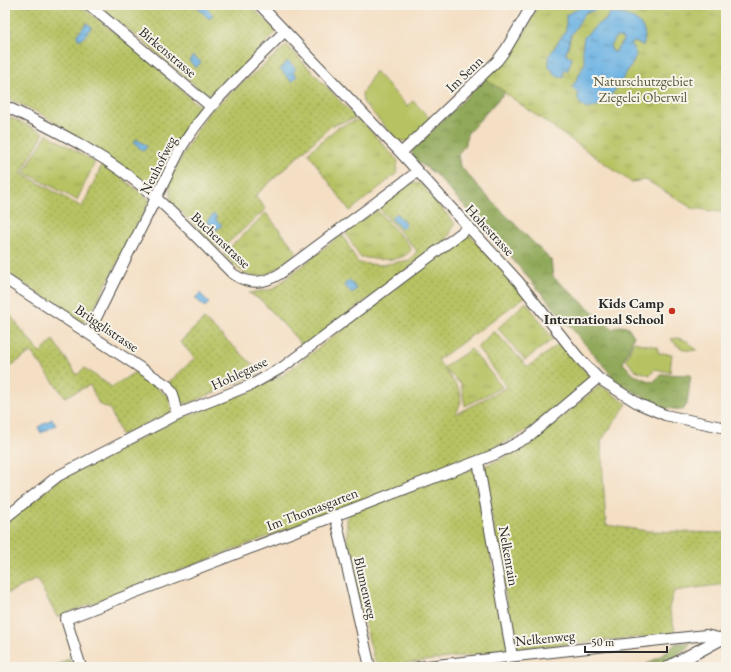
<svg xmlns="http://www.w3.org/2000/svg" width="731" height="672" viewBox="0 0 731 672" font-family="'EB Garamond',serif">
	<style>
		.grass { fill: url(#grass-tufts); stroke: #717748 }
		.forest { fill: url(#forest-crowns); stroke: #5e6a42 }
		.park { fill: #b7c364; stroke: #717748 }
		.garden { fill: url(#garden-dots); stroke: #717748 }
		.water { fill: url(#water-ripples); stroke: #4c6e87; fill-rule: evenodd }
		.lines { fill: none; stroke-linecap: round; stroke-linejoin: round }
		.minor-casing { stroke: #494642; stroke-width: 12 }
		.tertiary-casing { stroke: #494642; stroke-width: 14 }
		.minor { stroke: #fff; stroke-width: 10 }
		.tertiary { stroke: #fff; stroke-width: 12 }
		.poi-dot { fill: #c8321e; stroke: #f7f3e8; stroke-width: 1.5 }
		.labels { text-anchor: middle; stroke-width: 4; stroke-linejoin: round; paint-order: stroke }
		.street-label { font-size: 14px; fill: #2b2b2b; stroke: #f7f3e8 }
		.park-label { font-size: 14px; fill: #55593c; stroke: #f7f3e8 }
		.poi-label { font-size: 14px; font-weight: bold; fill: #2b2b2b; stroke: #f7f3e8; text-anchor: end }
	</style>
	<defs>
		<pattern id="grass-tufts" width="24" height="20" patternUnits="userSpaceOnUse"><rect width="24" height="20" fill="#b7c364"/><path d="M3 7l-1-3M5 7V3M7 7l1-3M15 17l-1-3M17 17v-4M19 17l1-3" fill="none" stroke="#959f53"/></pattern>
		<pattern id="forest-crowns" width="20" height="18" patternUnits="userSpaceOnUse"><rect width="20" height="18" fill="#91a95a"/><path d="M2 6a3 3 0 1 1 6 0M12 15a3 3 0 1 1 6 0" fill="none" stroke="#778a4b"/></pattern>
		<pattern id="garden-dots" width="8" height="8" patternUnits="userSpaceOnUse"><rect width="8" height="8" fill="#b7c364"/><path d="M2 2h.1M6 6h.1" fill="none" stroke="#959f53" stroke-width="1.8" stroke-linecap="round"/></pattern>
		<pattern id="water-ripples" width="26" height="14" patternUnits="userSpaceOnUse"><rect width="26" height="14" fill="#6cb2e3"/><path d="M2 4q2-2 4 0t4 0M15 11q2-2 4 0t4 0" fill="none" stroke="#5991b8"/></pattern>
	</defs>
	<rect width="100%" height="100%" fill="#f7f3e8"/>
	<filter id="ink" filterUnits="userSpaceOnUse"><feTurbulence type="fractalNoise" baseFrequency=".025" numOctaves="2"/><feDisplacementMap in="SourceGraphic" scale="8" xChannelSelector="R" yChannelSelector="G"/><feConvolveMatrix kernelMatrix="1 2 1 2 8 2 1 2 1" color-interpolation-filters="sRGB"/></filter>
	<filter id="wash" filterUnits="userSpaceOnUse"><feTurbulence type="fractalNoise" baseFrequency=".012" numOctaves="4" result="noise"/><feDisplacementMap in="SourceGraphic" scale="16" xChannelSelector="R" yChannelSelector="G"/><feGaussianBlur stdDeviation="0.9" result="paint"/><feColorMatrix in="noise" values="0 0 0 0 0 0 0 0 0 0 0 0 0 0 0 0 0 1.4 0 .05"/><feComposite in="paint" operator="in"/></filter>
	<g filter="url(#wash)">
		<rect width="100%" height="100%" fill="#f4dfc4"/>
		<path class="grass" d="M538,5H726V213L692,208L646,180L631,182L485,79L523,36Z
			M360,119L398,161L396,174L350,211L308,153L337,128Z
			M47,134L95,162L77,200L24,172Z
			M377,210L408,244L411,250C401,264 375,259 360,257L345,232Z
			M266,213L297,252C283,263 264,285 244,273C236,268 230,260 223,254Z
			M526,302L553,339L525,360L498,328Z
			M678,338L687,341L697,350C686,352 678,348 671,339Z
			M471,349L502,387L465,406L461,384L443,368Z"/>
		<path class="forest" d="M485,79L505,92L467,134L466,144L458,154L460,166L486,195L551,260L553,277L613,329L619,326L628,327L634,336L623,363L634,375L653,382L662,374L691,375L687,404L683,410L664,408L619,384L502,247L434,173L413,159L412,150Z
			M693,642C673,659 669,667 642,667L667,652L676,643Z
			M70,658L73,667H52Z"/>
		<path class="park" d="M375,71L407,106L413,101L431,119L410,141H398L363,102L362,94Z
			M633,342L658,347V353L672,354L670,372L655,369L650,375L635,370L626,360Z"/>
		<path class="garden" d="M5,5H79L144,55L201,108L176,142L156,190L43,115L5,97V54L13,31L5,27Z
			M96,5H249L277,31L219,93H204L134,34Z
			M287,45L356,118L331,126L255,196L266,209L220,250L171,202L169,181L191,140L209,112Z
			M5,115L44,133L21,173L82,207L103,163L150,200L87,321H79L5,271Z
			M410,183L421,184L455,224L447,239L304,347L262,301L249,293L273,289L342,234L358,263L380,265L410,260L417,251L378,207Z
			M468,233L526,296L438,360L460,391L461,402L456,414L507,387L477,347L494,331L528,367L560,343L591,378L531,428L487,453L57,617L37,579L8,593L5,588V523L60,479L179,419L243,394L283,375Z
			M10,315L40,353L53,340L77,375L84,368L112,387L135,372L169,397L172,412L121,435L110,409L99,404L90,385L65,397L31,352L5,370V320Z
			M204,319L261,372L188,404L180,402L168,383L195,358L180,342Z
			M600,385L627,404L601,441L606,525L647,531L726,533V584L674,591L669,608L676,634L515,649L483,466C525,454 566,413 600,385Z
			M474,468L509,650L386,666L374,660L347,552V517L352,512Z"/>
		<path class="water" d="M200,5H203L213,15L209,19L198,8Z
			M582,5H599L593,11L585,13L571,35L566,54L572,58L568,70H563L564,76L562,77L553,74V70L549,68V56L566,30V15L582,7Z
			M613,13C631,14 651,25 643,46L635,42L631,44L636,54C634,64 628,69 623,78C614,92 605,107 586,109L578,101V93L572,88L585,63L582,50L584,37L598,24L605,21L609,14ZM618,37L622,38L623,41L615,52L612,51L610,46L615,38Z
			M87,23L92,27L82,39H78L77,35Z
			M193,56L201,62L196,68L189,61Z
			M288,61L296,69L293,72L297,76L292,82L280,69Z
			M136,139L147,146L144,151L133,143Z
			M396,213L406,224L401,229L391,218Z
			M214,214L216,216V220L222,225L217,230L207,221Z
			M349,280L357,289L352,293L344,285Z
			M200,293L209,303L205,307L195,298Z
			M52,419L56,425L41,433L38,427Z"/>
	</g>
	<g filter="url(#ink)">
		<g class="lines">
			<g class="minor-casing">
				<path id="minor" d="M89,5L210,106
					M260,5L401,153L518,281L578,357L598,378L639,404L665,415L726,428
					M5,106C58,131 113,159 157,199C184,223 208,249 233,274C250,285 264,284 281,273L417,172
					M401,153L497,61L506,49L532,5
					M5,279L168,386L173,394L178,414
					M89,332L181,148C208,103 248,69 284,32
					M478,461L512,656
					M335,515L370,667
					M5,518L58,476L178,414L251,385L283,367L469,227
					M81,667L66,619L496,454L528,437L598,378
					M418,667L706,635L723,639"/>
			</g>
			<g class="tertiary-casing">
				<path id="tertiary" d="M669,667L726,636"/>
			</g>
			<use href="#minor" class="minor"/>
			<use href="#tertiary" class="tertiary"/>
		</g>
	</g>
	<circle class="poi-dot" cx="672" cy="311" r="4"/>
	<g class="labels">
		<g class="street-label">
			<text transform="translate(168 52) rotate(40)" y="5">Birkenstrasse</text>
			<text transform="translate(464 74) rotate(-44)" y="5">Im Senn</text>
			<text transform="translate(158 165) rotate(-63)" y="5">Neuhofweg</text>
			<text transform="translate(490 230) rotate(47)" y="5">Hohestrasse</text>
			<text transform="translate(221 240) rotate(43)" y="5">Buchenstrasse</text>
			<text transform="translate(107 328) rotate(34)" y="5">Brügglistrasse</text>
			<text transform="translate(239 373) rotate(-25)" y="5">Hohlegasse</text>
			<text transform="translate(312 509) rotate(-21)" y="5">Im Thomasgarten</text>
			<text transform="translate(509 556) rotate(80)" y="5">Nelkenrain</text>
			<text transform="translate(366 588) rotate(77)" y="5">Blumenweg</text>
			<text transform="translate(545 638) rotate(-6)" y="5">Nelkenweg</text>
		</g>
		<g class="park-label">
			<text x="643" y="86">Naturschutzgebiet<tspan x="643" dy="16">Ziegelei Oberwil</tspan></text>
		</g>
		<g class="poi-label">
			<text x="664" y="308">Kids Camp<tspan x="664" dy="16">International School</tspan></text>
		</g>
	</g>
	<rect width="731" height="672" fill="none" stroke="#f7f3e8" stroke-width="20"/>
	<path d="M585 646v6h82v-6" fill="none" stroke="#2b2b2b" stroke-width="2"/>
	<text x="591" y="646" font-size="12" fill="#2b2b2b" stroke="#f7f3e8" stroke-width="3" paint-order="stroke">50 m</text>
</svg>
